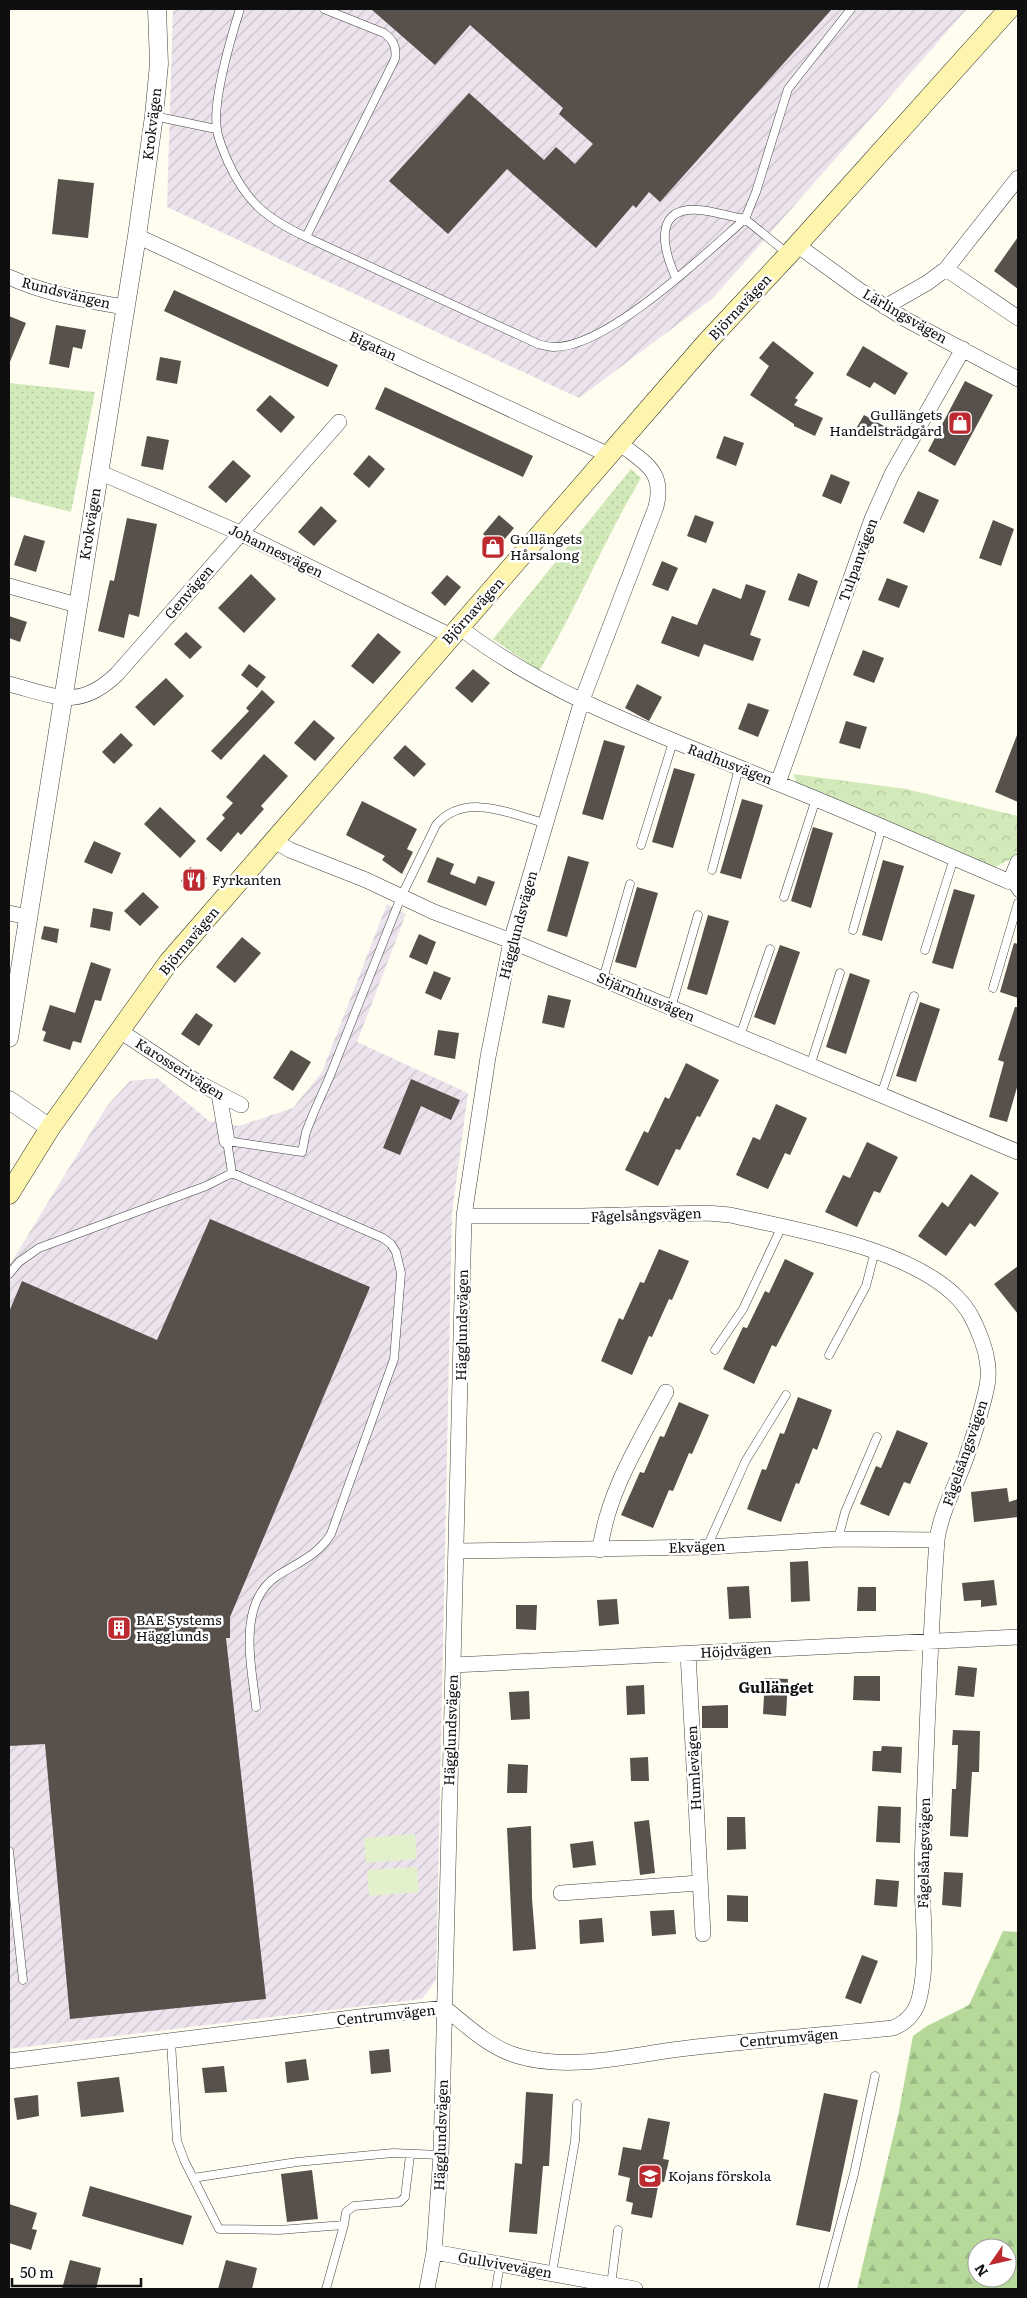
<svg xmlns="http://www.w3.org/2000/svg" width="1027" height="2298" viewBox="0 0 1027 2298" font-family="Literata,serif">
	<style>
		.industrial { fill: url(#industrial-furrows) }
		.grass { fill: url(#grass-dots) }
		.forest { fill: url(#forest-firs); fill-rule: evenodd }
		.park { fill: url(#park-crowns) }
		.pitch { fill: #e3f0cc }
		.building { fill: #57504b }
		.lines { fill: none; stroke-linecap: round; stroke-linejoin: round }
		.service-casing { stroke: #424242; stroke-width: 9 }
		.minor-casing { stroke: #424242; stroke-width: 16 }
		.tertiary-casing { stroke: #424242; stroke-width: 19 }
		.secondary-casing { stroke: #313131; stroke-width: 21 }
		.service { stroke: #fff; stroke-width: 8 }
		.minor { stroke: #fff; stroke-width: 15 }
		.tertiary { stroke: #fff; stroke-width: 18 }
		.secondary { stroke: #fdf5ad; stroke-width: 20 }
		.labels { text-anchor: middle; stroke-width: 5; stroke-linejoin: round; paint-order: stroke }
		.street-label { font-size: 14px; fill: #0f0f0f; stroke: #fff }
		.poi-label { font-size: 14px; fill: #0f0f0f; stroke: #fff; text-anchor: start }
		.neighbourhood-label { font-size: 15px; font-weight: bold; fill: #0f0f0f; stroke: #fff }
	</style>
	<defs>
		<pattern id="industrial-furrows" width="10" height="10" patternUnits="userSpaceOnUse" patternTransform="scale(1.25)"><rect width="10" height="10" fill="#ece3ed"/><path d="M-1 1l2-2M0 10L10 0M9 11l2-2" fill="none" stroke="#c9c2ca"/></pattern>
		<pattern id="grass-dots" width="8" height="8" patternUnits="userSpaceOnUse" patternTransform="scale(1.25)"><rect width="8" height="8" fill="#d2e9ba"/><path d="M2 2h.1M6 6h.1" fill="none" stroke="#b3c79f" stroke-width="1.8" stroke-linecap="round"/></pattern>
		<pattern id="forest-firs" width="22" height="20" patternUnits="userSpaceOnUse" patternTransform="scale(1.25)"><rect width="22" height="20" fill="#b6d99a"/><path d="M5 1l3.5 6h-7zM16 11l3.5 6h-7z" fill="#9bb984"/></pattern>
		<pattern id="park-crowns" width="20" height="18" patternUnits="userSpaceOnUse" patternTransform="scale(1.25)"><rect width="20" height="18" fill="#d2e9ba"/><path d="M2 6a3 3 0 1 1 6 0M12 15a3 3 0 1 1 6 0" fill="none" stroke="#b3c79f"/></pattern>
	</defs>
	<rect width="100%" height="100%" fill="#fffcf0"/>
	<path class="industrial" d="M173,9H967L713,298L579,398L167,207Z
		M387,904L406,914L357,1042L468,1093L452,1213L436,1980L422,1999L9,2049V1266L107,1106L130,1081L157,1078L209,1121L239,1126L293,1108L322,1072Z"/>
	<path class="grass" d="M9,383L95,392L71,512L9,496Z
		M631,469L641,478C604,540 577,608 539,671L493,639Z"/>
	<path class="forest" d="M1003,1931L1018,1932V2289H857L898,2116L913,2036L927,2026L969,2005ZM977,2248H1007V2278H977Z"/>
	<path class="park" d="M793,774L906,789L1018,816V849L1015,857L993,868L798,785Z"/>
	<path class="pitch" d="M415,1834L417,1859L366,1863L364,1838Z
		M417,1867L419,1892L369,1896L367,1870Z"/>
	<path class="building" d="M371,9H832L660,202L649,192L636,208L633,205L596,248L507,169L448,234L389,181L469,93L544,160L556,147L575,164L593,144L559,114L563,108L470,25L435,65Z
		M58,179L94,183L88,238L52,234Z
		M1018,237V289L994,271Z
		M174,290L338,365L328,387L164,311Z
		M9,316L26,323L9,364Z
		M56,325L86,330L82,349L73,347L69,368L49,364Z
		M773,341L814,373L795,398L798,400L794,405L823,418L815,436L794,426V424L750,395L769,366L759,358Z
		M863,346L908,373L895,395L874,382L870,388L846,375Z
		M160,357L181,361L177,384L156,380Z
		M965,381L993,395L955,466L928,451Z
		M385,387L533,456L523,477L375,409Z
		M270,395L295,417L281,433L256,410Z
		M864,415L884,426L878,438L857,427Z
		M147,436L169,440L163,470L141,466Z
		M724,436L744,443L736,466L716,458Z
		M369,455L385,469L369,488L353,474Z
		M233,460L251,476L226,503L208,487Z
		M831,474L850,482L841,504L822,496Z
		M918,491L939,500L924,533L903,523Z
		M321,506L337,521L314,546L298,532Z
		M499,515L514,528L498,547L483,534Z
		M695,515L714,522L706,543L687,536Z
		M127,518L157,524L139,617L129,614L124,638L98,631L110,580L114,581Z
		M993,520L1014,529L1001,566L979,558Z
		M24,535L45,541L36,572L14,565Z
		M662,561L678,568L668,591L652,585Z
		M798,573L818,581L809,607L788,600Z
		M251,574L276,599L244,633L218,608Z
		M447,575L461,587L445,606L431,593Z
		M887,578L908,586L899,608L878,600Z
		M746,584L766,591L750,635L761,639L753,661L704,644L699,657L661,643L672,616L697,625L713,588L741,599Z
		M9,616L27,622L20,642L9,638Z
		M186,632L202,647L190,659L174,644Z
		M378,633L401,652L373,684L351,666Z
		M863,650L884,658L874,683L853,675Z
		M249,664L266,677L257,688L241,675Z
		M473,669L490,683L472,703L455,688Z
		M166,678L184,696L154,726L135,707Z
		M637,684L662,697L649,721L625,708Z
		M262,690L275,702L221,760L211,751L249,711L246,708Z
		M748,703L769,710L758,737L738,729Z
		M314,720L335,738L315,761L294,743Z
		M846,721L867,727L860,749L839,743Z
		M121,733L133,745L114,764L102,752Z
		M1017,735H1018V802L995,792Z
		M604,740L625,746L603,820L582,814Z
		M405,745L426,764L414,777L393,758Z
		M264,754L288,776L261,806L264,809L241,835L238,832L221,852L206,839L225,818L222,815L233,803L226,797Z
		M674,768L695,774L673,848L652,842Z
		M742,799L763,805L741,879L720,873Z
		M362,801L417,829L407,849L413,852L402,874L382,860L385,856L346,835Z
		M160,807L196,841L180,858L144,824Z
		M813,827L833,833L811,908L791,901Z
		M94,841L121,853L112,874L84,862Z
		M568,856L589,862L567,937L547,931Z
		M437,857L454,864L450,874L475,884L478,876L495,882L486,906L427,882Z
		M883,860L904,866L882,941L862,935Z
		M190,867L207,878L197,892L181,881Z
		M637,887L658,893L636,968L615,962Z
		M954,889L975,895L953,969L932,963Z
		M143,892L159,907L140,926L124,911Z
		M93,908L113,912L110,931L90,927Z
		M708,915L729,921L707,995L687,989Z
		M44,926L59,929L57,943L41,939Z
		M419,934L436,942L427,965L409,957Z
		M242,937L261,953L235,983L216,967Z
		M1014,943L1018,944V998L1000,992Z
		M780,945L800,952L775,1025L754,1017Z
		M91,962L111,969L101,1001L95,1000L81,1043L73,1041L70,1050L43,1041L46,1032L42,1030L50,1005L75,1013Z
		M434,971L451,978L441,1000L425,993Z
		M850,973L870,980L846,1054L826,1047Z
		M548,995L571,1000L564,1028L542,1023Z
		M920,1002L940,1009L916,1082L896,1076Z
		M1015,1007H1018V1084L1007,1122L989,1117L1004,1062L998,1060Z
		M196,1013L213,1025L199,1046L181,1034Z
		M438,1030L459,1033L455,1059L434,1055Z
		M291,1050L311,1062L293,1091L273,1078Z
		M686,1063L719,1080L700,1117L697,1116L680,1150L676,1149L658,1186L625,1170L644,1131L648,1133L665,1097L669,1099Z
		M411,1079L460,1100L451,1120L421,1106L400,1155L383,1148Z
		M776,1104L807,1118L790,1155L785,1153L768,1189L736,1175L753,1137L760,1140Z
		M867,1142L898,1157L880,1193L874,1191L857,1227L825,1212L843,1175L850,1178Z
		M971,1174L999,1193L975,1227L970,1223L946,1256L918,1236L942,1202L948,1207Z
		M210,1219L370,1287L230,1617V1638H226L266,1999L70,2019L45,1744L9,1746V1312L22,1281L157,1340Z
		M659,1249L689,1261L672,1300L669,1299L652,1337L649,1336L632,1375L601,1361L619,1318L623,1320L640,1282L644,1283Z
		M785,1259L814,1273L776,1347L772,1345L754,1384L723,1369L743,1327L747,1328L765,1291L769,1293Z
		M1018,1266V1314L994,1284Z
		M798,1397L832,1410L817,1450L813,1448L799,1484L796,1483L781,1522L747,1509L762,1469L766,1470L780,1433L784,1434Z
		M679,1402L709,1415L692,1454L689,1453L673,1491L669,1490L653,1528L621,1515L640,1472L644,1473L660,1436L664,1437Z
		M897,1430L928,1443L910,1484L904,1482L889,1516L860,1504L876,1466L881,1468Z
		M1007,1488L1009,1502L1018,1499V1517L974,1522L971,1492Z
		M808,1561L810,1601L791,1602L790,1562Z
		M994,1580L997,1605L981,1607V1600L964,1601L962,1583Z
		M749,1586L751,1618L729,1619L727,1587Z
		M858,1587H876V1611H857Z
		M617,1599L619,1624L599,1626L597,1600Z
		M516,1605H537L536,1630L516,1629Z
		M958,1666L977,1668L974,1697L955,1695Z
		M854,1676H880V1701L853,1700Z
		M765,1678L788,1679L786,1716L763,1714Z
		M644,1685L645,1714L627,1715L626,1686Z
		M529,1691L530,1719L511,1720L509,1692Z
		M728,1705V1728H702V1706Z
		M953,1730L980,1731L979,1772H972L968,1837L950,1836L952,1789H956L958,1745H952Z
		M882,1746L902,1747L901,1773L872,1771L873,1751H881Z
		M648,1757L649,1781H631L630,1758Z
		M508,1764L528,1765L527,1793H507Z
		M878,1806L901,1807L900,1843L876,1842Z
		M727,1817H745L746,1849L727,1850Z
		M649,1820L655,1873L640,1875L634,1822Z
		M531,1826L532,1899L536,1949L513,1951L507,1828Z
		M593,1841L596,1865L573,1868L570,1844Z
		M944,1872L963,1873L961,1907L942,1905Z
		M876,1879L899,1881L897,1907L874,1905Z
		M727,1895L748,1896V1922L727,1921Z
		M674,1910L676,1934L652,1936L650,1911Z
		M602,1918L604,1942L580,1944L579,1920Z
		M862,1955L878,1961L861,2004L845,1998Z
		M389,2049L391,2072L371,2074L369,2051Z
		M306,2059L309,2080L287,2083L285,2062Z
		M224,2066L227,2092L205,2093L202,2068Z
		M119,2077L124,2112L81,2117L77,2082Z
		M526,2092L553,2094L549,2166H543L537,2234L509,2232L515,2163L522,2164Z
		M824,2093L858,2100L830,2232L796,2225Z
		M38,2095L39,2116L17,2120L14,2098Z
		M648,2118L670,2122L663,2159L669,2160L664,2182L659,2181L652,2218L631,2214L633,2203L626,2201L630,2178L618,2175L623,2147L641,2150Z
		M312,2170L318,2219L287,2222L281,2174Z
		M90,2186L192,2216L183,2245L82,2216Z
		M9,2204L37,2213L32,2229L37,2230L31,2250L9,2243Z
		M70,2260L101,2268L96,2289H62Z
		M226,2260L257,2268L252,2289H218Z"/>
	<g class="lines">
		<g class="service-casing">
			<path id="service" d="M240,9C231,37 212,102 217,129C218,140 224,152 228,162C247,203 266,218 306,237L538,344C542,345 548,347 553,347C606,349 705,254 745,219L787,253
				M154,116L216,129
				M306,237L395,59C397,46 393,40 384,33L324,9
				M676,278C661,245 653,202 707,211C719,213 732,217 745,219L756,192L788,89L851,9
				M641,845L673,742
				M712,870L739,768
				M1010,882L1018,893
				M784,897L816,799
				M853,930L882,827
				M925,950L954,858
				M603,979L630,884
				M993,988L1018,903
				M671,1008L698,915
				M740,1036L770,949
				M810,1066L840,973
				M881,1095L914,996
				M232,1173L383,1238L391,1244L396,1252L401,1273L394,1359L331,1534C317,1556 297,1563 277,1576C236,1604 252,1667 256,1707
				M9,1274L19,1262L39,1248L206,1186L232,1173L227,1141L302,1152L306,1132L314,1112L330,1076L401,897L436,825C465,791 511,814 547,824
				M715,1350L743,1309L782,1226
				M829,1355L866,1286L875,1251
				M838,1539L845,1512L877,1437
				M707,1547L746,1460L786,1395
				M9,1851L23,1980
				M171,2042L177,2141L185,2162L219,2229L279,2230L344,2225
				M193,2178L297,2162L393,2153L441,2155
				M552,2273L575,2141L577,2104
				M611,2285L618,2230
				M326,2289L344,2225L346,2212L354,2206L400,2202L405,2197L410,2155
				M496,2289L500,2264
				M823,2289L854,2174L875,2076"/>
		</g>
		<g class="minor-casing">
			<path id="minor" d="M137,236L609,455
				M797,245L859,290L905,319L1018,379
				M946,269L1018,318
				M9,277C45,294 85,300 124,307
				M885,307L927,283L946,269L1018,178
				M99,472L240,533L451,636
				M9,586L77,605
				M459,627C553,699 669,738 777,783C855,814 932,849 1010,882L1018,862
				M9,684C55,696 79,711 117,674L339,422
				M778,783L872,519L892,474L963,349
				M275,841L290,850L366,880L434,912L511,941L1018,1152
				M9,913L28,917
				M120,1031L197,1082L241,1105
				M219,1094L227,1141
				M600,1550C607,1493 639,1443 666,1392
				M458,1551L707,1547L838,1539L937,1540
				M688,1653L703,1934
				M453,1665L1018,1637
				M561,1893L699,1883
				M9,2061L367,2016L445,2008C467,2026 490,2048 518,2056C572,2072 633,2054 688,2048C756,2040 825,2035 893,2028C908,2022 917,2011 920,1995C929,1953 921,1909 922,1866C926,1757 929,1649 937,1540C941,1511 956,1486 966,1458C974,1435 982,1410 987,1386C990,1372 987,1354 982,1341C977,1328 972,1315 963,1304C918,1249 797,1230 730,1215L707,1213L582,1216H464
				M434,2252L635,2289
				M427,2289L434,2252L441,2155L464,1216L488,1057L511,941L582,700L656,507C665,471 645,463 619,443"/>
		</g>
		<g class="tertiary-casing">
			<path id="tertiary" d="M9,1038L137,236L154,116L159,64L157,9
				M9,1100L50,1128"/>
		</g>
		<g class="secondary-casing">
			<path id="secondary" d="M9,1194L50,1128L168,963L706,343L789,254L1009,9"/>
		</g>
		<use href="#service" class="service"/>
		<use href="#minor" class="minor"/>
		<use href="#tertiary" class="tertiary"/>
		<use href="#secondary" class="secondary"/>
	</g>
	<defs>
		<g id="shop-square" transform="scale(1.25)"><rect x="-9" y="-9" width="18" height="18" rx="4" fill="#bc292f" stroke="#fff"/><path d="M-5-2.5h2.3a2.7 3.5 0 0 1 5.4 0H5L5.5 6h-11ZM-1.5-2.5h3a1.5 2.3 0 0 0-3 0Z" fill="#fff"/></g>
		<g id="restaurant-square" transform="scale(1.25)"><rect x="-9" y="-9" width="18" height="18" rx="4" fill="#bc292f" stroke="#fff"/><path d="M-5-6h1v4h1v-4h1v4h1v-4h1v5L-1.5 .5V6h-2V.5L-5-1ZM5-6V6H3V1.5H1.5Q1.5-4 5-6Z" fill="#fff"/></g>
		<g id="building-square" transform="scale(1.25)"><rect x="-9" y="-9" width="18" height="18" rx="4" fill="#bc292f" stroke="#fff"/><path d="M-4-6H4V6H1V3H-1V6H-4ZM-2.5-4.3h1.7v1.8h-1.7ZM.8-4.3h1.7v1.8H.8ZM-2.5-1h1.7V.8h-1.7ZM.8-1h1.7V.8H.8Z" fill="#fff"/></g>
		<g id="school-square" transform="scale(1.25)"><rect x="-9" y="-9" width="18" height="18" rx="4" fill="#bc292f" stroke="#fff"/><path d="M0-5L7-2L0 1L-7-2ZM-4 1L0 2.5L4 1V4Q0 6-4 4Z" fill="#fff"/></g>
	</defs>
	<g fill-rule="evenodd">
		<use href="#shop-square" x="960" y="423"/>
		<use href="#shop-square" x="493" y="547"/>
		<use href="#restaurant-square" x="194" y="880"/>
		<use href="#building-square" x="119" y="1628"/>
		<use href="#school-square" x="650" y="2176"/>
	</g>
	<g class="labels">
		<g class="street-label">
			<text transform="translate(152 124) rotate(-83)" y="5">Krokvägen</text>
			<text transform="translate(66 293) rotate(14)" y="5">Rundsvängen</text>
			<text transform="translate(740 307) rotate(-47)" y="5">Björnavägen</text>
			<text transform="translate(905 316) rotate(30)" y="5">Lärlingsvägen</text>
			<text transform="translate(373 346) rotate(25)" y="5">Bigatan</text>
			<text transform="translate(90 524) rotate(-81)" y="5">Krokvägen</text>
			<text transform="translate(276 551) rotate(26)" y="5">Johannesvägen</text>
			<text transform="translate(858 560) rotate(-70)" y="5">Tulpanvägen</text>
			<text transform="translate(189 592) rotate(-49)" y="5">Genvägen</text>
			<text transform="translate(473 611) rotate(-48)" y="5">Björnavägen</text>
			<text transform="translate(730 764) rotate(21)" y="5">Radhusvägen</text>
			<text transform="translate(518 925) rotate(-75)" y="5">Hägglundsvägen</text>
			<text transform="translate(189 941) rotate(-50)" y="5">Björnavägen</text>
			<text transform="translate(646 997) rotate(23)" y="5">Stjärnhusvägen</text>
			<text transform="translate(180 1069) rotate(32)" y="5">Karosserivägen</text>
			<text transform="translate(646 1215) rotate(-2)" y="5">Fågelsångsvägen</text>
			<text transform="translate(462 1325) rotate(-89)" y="5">Hägglundsvägen</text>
			<text transform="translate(965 1453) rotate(-71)" y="5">Fågelsångsvägen</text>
			<text transform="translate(697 1547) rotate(-2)" y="5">Ekvägen</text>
			<text transform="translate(736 1651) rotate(-3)" y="5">Höjdvägen</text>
			<text transform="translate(451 1730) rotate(-88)" y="5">Hägglundsvägen</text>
			<text transform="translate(694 1768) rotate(-93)" y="5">Humlevägen</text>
			<text transform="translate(924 1853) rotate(-89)" y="5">Fågelsångsvägen</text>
			<text transform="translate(386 2015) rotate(-6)" y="5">Centrumvägen</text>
			<text transform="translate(789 2038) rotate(-5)" y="5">Centrumvägen</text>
			<text transform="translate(441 2135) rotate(-88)" y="5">Hägglundsvägen</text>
			<text transform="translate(505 2265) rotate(10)" y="5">Gullvivevägen</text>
		</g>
		<g class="poi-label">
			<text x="942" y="420" text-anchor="end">Gullängets<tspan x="942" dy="16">Handelsträdgård</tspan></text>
			<text x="510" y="544">Gullängets<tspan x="510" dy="16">Hårsalong</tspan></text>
			<text x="212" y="885">Fyrkanten</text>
			<text x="136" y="1625">BAE Systems<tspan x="136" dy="16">Hägglunds</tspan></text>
			<text x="668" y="2181">Kojans förskola</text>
		</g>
		<g class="neighbourhood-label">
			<text x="776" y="1693">Gullänget</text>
		</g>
	</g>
	<rect width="1027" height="2298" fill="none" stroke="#0f0f0f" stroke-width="20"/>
	<g transform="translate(992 2263) rotate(236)"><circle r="24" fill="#ffffff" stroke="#9f9f9f"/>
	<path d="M0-4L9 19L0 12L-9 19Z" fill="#bc292f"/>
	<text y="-8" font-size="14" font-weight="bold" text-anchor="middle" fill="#0f0f0f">N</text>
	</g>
	<path d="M12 2278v8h129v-8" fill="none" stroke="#0f0f0f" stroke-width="2.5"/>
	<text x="20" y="2278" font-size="15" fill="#0f0f0f" stroke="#ffffff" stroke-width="4" paint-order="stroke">50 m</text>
</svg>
